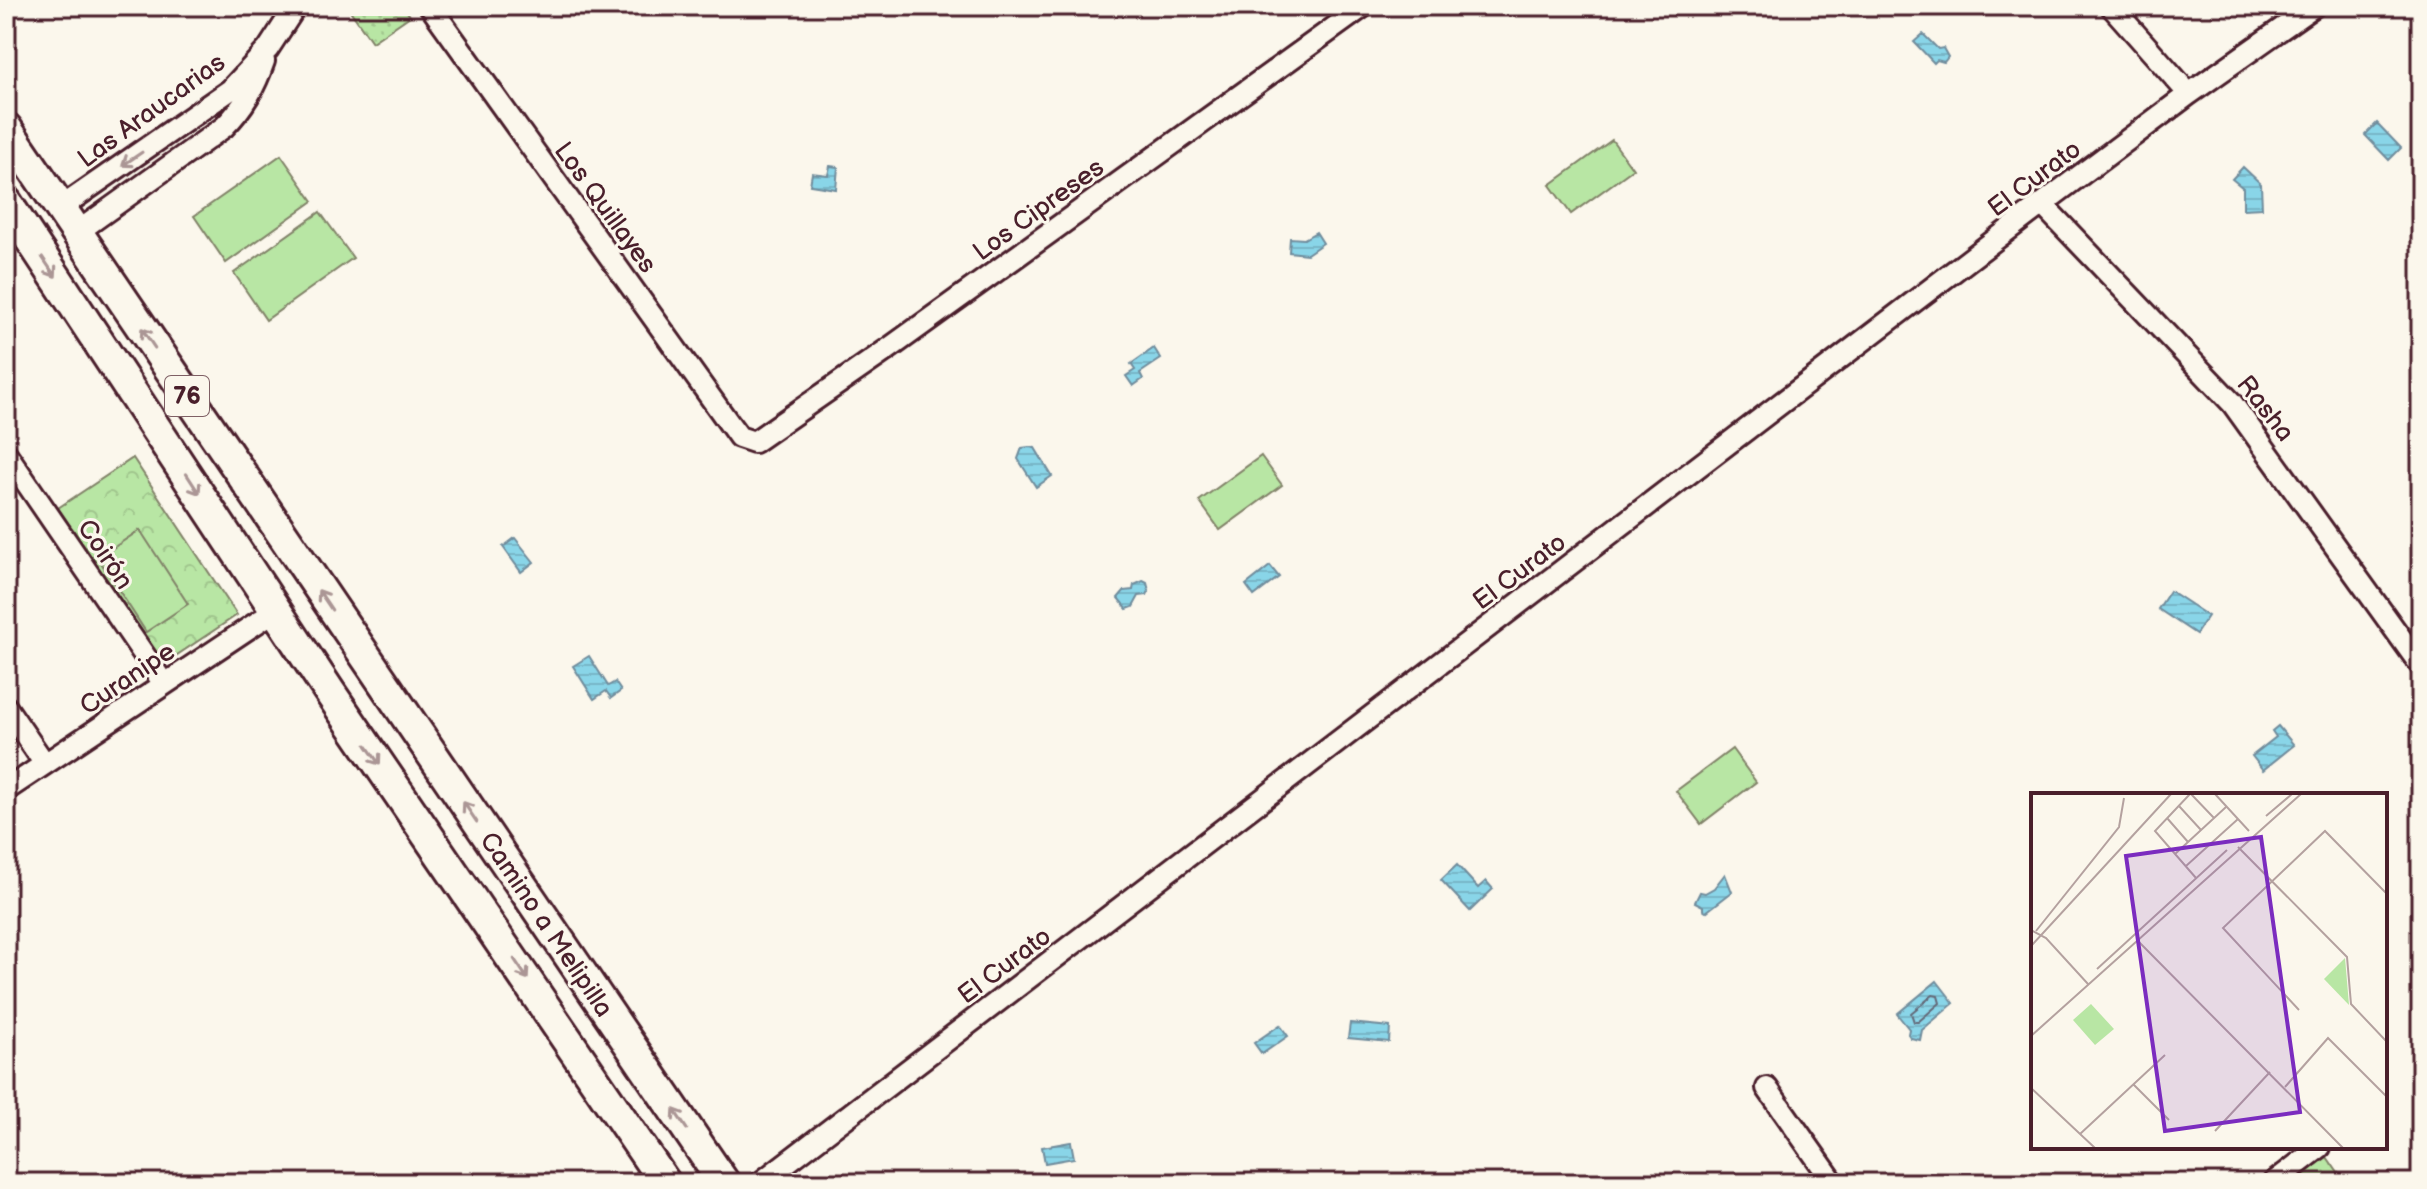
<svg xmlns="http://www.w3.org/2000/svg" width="2427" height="1189" viewBox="0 0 2427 1189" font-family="'Balsamiq Sans',sans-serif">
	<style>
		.grass { fill: url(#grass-dots); stroke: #818268; stroke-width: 2 }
		.forest { fill: url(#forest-crowns); stroke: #818268; stroke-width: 2 }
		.garden { fill: #b8e6a4; stroke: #818268; stroke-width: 2 }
		.water { fill: url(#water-rules); stroke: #708c9c; stroke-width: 2 }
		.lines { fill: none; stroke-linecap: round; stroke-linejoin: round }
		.shore { stroke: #636877; stroke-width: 2 }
		.minor-casing { stroke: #4a1f2b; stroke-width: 26 }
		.primary-casing { stroke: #4a1f2b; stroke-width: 36 }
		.minor { stroke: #fbf7ec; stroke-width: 20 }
		.primary { stroke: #fbf7ec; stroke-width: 30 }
		.oneway { stroke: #ab9695 }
		.labels { text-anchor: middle; stroke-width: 6; stroke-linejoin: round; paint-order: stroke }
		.shield { fill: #fbf7ec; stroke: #7f6065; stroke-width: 2 }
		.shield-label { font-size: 24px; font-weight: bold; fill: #4a1f2b }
		.street-label { font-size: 26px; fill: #4a1f2b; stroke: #fbf7ec }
		.inset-road { fill: none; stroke: #b4a19f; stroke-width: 2 }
		.view { fill: #7b2cbf; fill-opacity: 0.15; stroke: #7b2cbf; stroke-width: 4 }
		.inset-edge { fill: none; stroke: #4a1f2b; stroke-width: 4 }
	</style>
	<defs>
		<pattern id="grass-dots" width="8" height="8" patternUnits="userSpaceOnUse" patternTransform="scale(2)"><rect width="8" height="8" fill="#b8e6a4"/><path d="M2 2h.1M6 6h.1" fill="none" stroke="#a0c58d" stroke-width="1.8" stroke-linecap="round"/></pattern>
		<pattern id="forest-crowns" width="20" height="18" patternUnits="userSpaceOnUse" patternTransform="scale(2)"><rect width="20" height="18" fill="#b8e6a4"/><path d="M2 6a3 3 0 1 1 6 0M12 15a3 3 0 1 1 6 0" fill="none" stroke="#a0c58d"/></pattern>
		<pattern id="water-rules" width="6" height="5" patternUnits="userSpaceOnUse" patternTransform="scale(2)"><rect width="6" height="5" fill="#89d5e8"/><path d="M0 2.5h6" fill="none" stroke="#78b6c7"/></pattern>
	</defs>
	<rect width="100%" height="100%" fill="#fbf7ec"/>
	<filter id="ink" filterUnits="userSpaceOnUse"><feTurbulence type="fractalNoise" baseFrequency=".0125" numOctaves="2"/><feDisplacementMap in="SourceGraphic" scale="16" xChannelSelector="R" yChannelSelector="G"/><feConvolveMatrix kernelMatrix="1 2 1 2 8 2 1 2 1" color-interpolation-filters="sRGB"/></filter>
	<g filter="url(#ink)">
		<path class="grass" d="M347,6H403L410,16L372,42Z
			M2327,1157L2338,1173L2340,1183H2292Z"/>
		<path class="forest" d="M133,458L237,615L162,665L58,508Z"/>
		<path class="garden" d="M1612,140L1633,169L1571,214L1550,185Z
			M281,155L313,201L226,263L194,216Z
			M320,212L353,258L266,320L234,273Z
			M1261,456L1282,485L1220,530L1199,501Z
			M140,530L188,604L146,632L98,558Z
			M1732,749L1756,782L1701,824L1676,791Z"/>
		<path class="water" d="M1923,34L1938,49L1943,48L1948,57L1944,62L1937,60L1934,63L1914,42Z
			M2377,123L2401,148L2389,160L2365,135Z
			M830,166L838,167L836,189L810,185L812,173L828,175Z
			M2243,167L2261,184L2262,208L2243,209V188L2232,179Z
			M1316,232L1323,243L1307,254L1289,252L1290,238L1304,239Z
			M1154,348L1161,359L1140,373L1143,379L1133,386L1126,376L1135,370L1131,364Z
			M1029,447L1035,448L1052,476L1036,487L1018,459L1022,448Z
			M515,538L534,562L521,572L503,547Z
			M1270,566L1279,577L1254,596L1246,585Z
			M1143,581L1147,583L1149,591L1147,595L1139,596L1133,607L1127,609L1118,598L1124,591L1133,590L1134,585Z
			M2170,591L2208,616L2196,634L2158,609Z
			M589,656L608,686L615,682L621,691L611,698L606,691L594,699L573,666Z
			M2278,726L2294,745L2263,770L2252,756L2276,737L2272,731Z
			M1457,865L1478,888L1486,881L1493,889L1470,911L1441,880Z
			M1725,874L1732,892L1706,912L1703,910V906L1695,902L1700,892L1705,893L1714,888Z
			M1937,981L1954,1003L1922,1030L1920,1040L1911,1038L1908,1034L1909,1029L1897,1014Z
			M1350,1023L1390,1027L1389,1042L1348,1038Z
			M1280,1025L1288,1036L1262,1054L1254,1043Z
			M1071,1142L1074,1158L1045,1163L1042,1147Z"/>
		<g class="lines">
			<path class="shore" d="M1933,995L1938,996L1940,1003L1918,1022H1914L1911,1013Z"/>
			<g class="minor-casing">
				<path id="minor" d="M430,6L731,426L739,437L754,442L891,347L1364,6
					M2111,6L2189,94
					M2042,204L2232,403L2421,666
					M60,208L230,90L268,49L296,6
					M76,233L224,127C244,107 255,87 264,61
					M6,453L164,684
					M6,707L45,764
					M6,790L276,610
					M1767,1088L1834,1183
					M760,1183L2042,204L2189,94L2314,6
					M2273,1183L2320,1147"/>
			</g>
			<g class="primary-casing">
				<path id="primary" d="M6,128L724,1183
					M6,202L329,691L665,1183"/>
			</g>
			<use href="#minor" class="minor"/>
			<use href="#primary" class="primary"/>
		</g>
		<defs><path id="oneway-shaft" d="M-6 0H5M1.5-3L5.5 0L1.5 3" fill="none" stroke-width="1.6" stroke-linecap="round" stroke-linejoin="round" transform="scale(2)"/></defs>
		<g class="oneway">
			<use href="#oneway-shaft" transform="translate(132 159) rotate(146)"/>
			<use href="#oneway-shaft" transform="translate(49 267) rotate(56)"/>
			<use href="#oneway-shaft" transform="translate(148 338) rotate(-124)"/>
			<use href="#oneway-shaft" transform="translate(193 484) rotate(57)"/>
			<use href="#oneway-shaft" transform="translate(325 600) rotate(-124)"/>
			<use href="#oneway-shaft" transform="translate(373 755) rotate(55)"/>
			<use href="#oneway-shaft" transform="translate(470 812) rotate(-124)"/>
			<use href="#oneway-shaft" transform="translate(521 969) rotate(56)"/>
			<use href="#oneway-shaft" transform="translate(680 1119) rotate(-124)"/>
		</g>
	</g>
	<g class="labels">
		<rect class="shield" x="165" y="376" width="44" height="40" rx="6"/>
		<g class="shield-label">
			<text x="187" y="404">76</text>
		</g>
		<g class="street-label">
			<text transform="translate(151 110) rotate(-36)" y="9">Las Araucarias</text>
			<text transform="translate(2034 178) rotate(-37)" y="9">El Curato</text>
			<text transform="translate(606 207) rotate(54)" y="9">Los Quillayes</text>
			<text transform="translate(1038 209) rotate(-36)" y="9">Los Cipreses</text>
			<text transform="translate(2266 408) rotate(52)" y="9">Rasha</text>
			<text transform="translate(106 554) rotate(56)" y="9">Coirón</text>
			<text transform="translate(1519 571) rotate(-37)" y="9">El Curato</text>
			<text transform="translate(127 678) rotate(-34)" y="9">Curanipe</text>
			<text transform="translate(547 924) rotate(56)" y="9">Camino a Melipilla</text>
			<text transform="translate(1004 965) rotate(-37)" y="9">El Curato</text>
		</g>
	</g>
	<g transform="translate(2031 793)">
		<rect width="356" height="356" fill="#fbf7ec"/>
		<path d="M314,165L318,212L293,186Z" fill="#b8e6a4"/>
		<path d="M60,211L83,236L64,252L42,227Z" fill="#b8e6a4"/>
		<path class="inset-road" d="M159,1L124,38L165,85M160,1L183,25M184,1L218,38M148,13L170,37M235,23L261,1M136,25L157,49M207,54L316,164L320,211L356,249M144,61L195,14M155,73L207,26M0,137L15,145L57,191M5,138L88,34L93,5M106,147L312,355M0,153L140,1M66,176L196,57M268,217L192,135L294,38L356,101M0,243L270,1M103,292L138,327M254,294L297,245L356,304M0,295L64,355M184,338L239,279M49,341L134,262"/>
		<path class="view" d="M230,44L269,319L134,338L95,63Z"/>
		<rect width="356" height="356" class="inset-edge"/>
	</g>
	<rect width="2427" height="1189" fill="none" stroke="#fbf7ec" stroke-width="32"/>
	<rect x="16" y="16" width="2395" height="1157" fill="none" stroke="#4a1f2b" stroke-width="3" filter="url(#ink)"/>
</svg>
